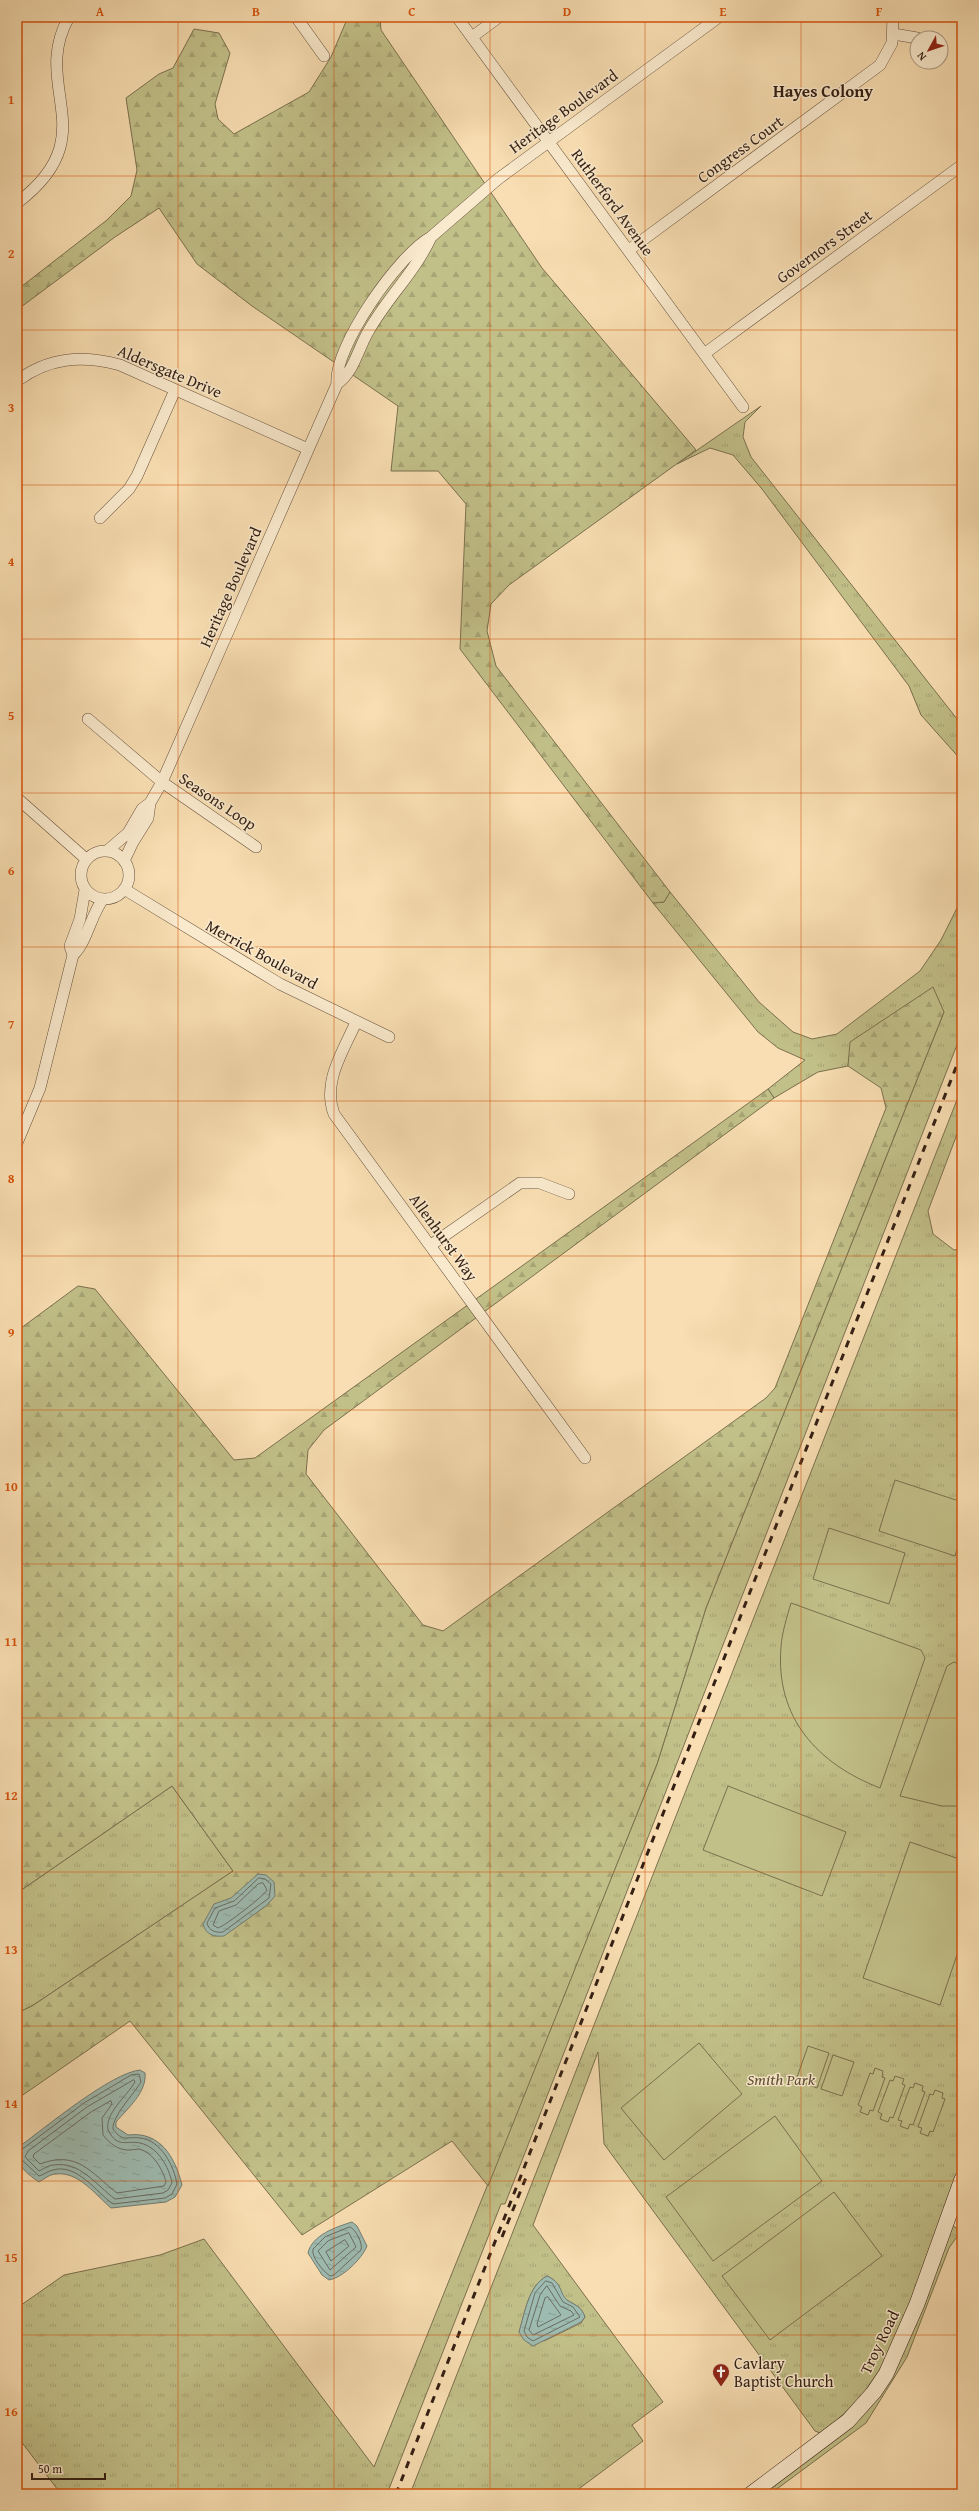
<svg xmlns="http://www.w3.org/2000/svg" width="979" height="2511" viewBox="0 0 979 2511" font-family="'Gentium Book Plus',serif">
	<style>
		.grass { fill: url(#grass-tufts); stroke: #7b704e; fill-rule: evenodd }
		.forest { fill: url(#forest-firs); stroke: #7b704e }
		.pitch { fill: #c2c089; stroke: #7b704e }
		.water { fill: url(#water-ripples); stroke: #747d72 }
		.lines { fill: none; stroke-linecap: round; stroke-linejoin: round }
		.shore { stroke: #696d62; stroke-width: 1 }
		.street-casing { stroke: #654f3c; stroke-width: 12 }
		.secondary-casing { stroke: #341f14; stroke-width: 16 }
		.street { stroke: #faeacd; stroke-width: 11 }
		.secondary { stroke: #faeacd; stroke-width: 15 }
		.rail { stroke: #341f14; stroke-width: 3; stroke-dasharray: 7 7; stroke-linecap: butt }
		.grid { fill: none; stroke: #d6530d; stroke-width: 1; stroke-opacity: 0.55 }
		.labels { text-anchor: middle; stroke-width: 3; stroke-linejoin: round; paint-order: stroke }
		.street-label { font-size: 16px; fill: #341f14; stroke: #faeacd }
		.park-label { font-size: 16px; font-style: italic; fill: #5f4f37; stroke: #faeacd }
		.poi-label { font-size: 16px; fill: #341f14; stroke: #faeacd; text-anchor: start }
		.neighbourhood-label { font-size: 17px; font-weight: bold; fill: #341f14; stroke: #faeacd }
		.neatline { fill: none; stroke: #d6530d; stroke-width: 1.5 }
		.grid-label { font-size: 13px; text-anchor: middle; font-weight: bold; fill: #d6530d }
	</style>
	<defs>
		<pattern id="grass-tufts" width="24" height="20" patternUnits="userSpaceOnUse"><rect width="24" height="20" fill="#c2c089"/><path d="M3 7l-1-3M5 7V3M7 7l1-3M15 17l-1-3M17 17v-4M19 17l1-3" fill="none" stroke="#a7a575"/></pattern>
		<pattern id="forest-firs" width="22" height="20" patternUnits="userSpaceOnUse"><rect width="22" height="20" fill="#c2c089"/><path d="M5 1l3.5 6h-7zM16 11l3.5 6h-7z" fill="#a7a575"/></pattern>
		<pattern id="water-ripples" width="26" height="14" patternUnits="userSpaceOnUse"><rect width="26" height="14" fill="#9ebbb1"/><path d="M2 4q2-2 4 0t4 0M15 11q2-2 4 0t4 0" fill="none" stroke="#89a097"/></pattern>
	</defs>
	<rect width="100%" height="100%" fill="#f8deb2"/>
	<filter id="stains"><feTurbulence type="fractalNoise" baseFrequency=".005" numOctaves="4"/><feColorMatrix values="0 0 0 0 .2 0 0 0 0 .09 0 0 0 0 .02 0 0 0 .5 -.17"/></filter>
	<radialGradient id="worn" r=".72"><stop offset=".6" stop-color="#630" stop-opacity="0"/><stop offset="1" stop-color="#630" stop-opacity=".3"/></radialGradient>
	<path class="grass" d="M761,406L745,422L743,437L751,457L961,724L962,761L921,715L909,686L762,489L733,455L710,448L677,464Z
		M670,892L759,1002L793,1032L812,1039L837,1034L920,971L941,940L962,898V1032L505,2204H501L387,2494H61L17,2436V2308L64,2275L160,2255L204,2239L374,2467L657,1764L706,1608L944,1012L851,1042L848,1066L818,1072L774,1098L768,1089L805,1060L778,1048L758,1032L653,903L664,902Z
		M962,1087V1121L928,1211L933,1234L954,1250L962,1249V2160L895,2347L861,2397L823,2434L815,2431L604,2144L598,2052L533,2225L663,2402L632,2425L643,2441L572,2494H410ZM547,2276C563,2283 558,2293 567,2300C576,2306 581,2306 585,2317L581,2323L544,2341L519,2332C525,2313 528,2286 547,2276Z
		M172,1786L233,1871L32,2006L17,2013V1893Z
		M951,2225L962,2231V2236L956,2238L949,2248L907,2357L866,2423L770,2494H761L868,2408Z"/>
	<path class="forest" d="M348,17H380L381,30L542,268L696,450L509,585L491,604L487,631L496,666L670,892L664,902L653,903L460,649L466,504L438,471H391L398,406L252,306L197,264L159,208L115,237L21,307L17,302V290L107,220L131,196L137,170L126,98L159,74L173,68L194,29L219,33L230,53L215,104L218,119L234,134L309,92L331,57Z
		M933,987L944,1012L706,1608L657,1764L488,2186L452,2141L302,2235L130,2021L17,2099V2013L32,2006L233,1871L172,1786L17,1893V1331L78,1286L95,1289L234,1460L255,1458L768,1089L774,1098L324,1430L308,1450L306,1474L423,1625L443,1631L766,1398L775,1388L886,1108L881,1088L848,1066L850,1042Z"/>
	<path class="pitch" d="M895,1480L962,1502V1534L955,1556L879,1531Z
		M829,1528L905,1553L889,1604L813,1579Z
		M791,1603L921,1650L925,1658L880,1788C818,1764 775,1718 781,1647C782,1632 787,1617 791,1603Z
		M954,1662L962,1665V1806H942L900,1796L947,1666Z
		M728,1786L846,1832L822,1896L703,1850Z
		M910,1842L962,1860V1940L940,2005L863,1978Z
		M699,2043L742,2094L664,2160L621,2108Z
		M808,2046L829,2053L817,2088L796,2080Z
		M833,2055L854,2062L842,2096L821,2089Z
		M875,2068L883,2071L882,2077L885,2078L873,2111L870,2110L868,2115L860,2112L862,2107L858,2105L870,2073L873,2074Z
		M895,2076L904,2079L902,2084L905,2085L893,2118L890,2117L888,2122L880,2119L882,2114L878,2112L890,2080L893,2081Z
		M915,2083L923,2086L922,2091L925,2092L913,2125L910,2124L908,2129L900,2126L902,2121L898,2120L910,2087L913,2088Z
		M935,2090L943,2093L942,2098L945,2099L933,2132L930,2131L928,2136L920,2133L922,2128L918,2127L930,2094L933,2095Z
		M775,2116L822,2181L713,2261L666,2197Z
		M834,2192L882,2256L770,2340L722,2276Z"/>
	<path class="water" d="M258,1874L266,1875L274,1882L275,1896L266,1906L224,1936C214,1937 206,1935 203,1924L214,1904L231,1898Z
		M140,2070L145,2073C147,2092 128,2108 116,2122V2127L128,2135C160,2131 175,2157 182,2185L175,2197L166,2202L111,2208C96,2195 78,2171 56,2174C50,2174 44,2179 39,2182C26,2173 12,2162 20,2146C46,2127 111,2073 140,2070Z
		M352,2222L357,2226L367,2246C362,2259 342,2278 329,2280L322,2275L308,2253C312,2235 336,2227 352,2222Z
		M547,2276C563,2283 559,2293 567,2300C576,2306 581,2306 585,2317L581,2322L533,2346L524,2340L519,2332C525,2313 528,2286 547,2276Z"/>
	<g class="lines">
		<path class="shore" d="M259,1878L265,1879L271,1884L269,1898L223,1932C216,1933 209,1931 207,1923L215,1908L234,1901Z
			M263,1883L267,1890C265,1895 225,1926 218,1928L213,1925L219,1911L236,1905L258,1884Z
			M134,2080L135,2082C126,2097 105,2113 108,2130C118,2149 126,2140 140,2143C158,2147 169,2167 172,2183L168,2190L163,2193L115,2199C96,2185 80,2161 54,2165C48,2165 44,2169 39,2171L25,2157L28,2151L87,2107Z
			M111,2101L112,2104L102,2118L103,2135C109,2143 119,2151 130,2150C133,2150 136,2149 139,2149C153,2152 163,2170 166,2182L164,2186L117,2193C90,2172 77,2150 40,2164L33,2157L34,2154L91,2112Z
			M17,2153L84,2103L131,2075L139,2074L141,2082C134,2094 112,2116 113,2129C123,2143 127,2136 140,2138C161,2140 174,2166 177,2184L172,2194L165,2198L113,2204C96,2192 77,2163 53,2170C48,2171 43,2175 39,2176L21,2159H17
			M350,2227C356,2229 363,2244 361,2250L334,2275L330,2276C323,2271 311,2257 313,2249L325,2237Z
			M349,2233L356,2247L330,2270L318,2251L328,2241Z
			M345,2240L349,2246L331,2261L326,2252Z
			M546,2281L552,2283L563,2302L573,2307L580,2317L533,2341L527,2337L524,2331L535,2293Z
			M547,2286L560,2306L571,2311L574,2315L533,2335L529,2330L540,2295Z
			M548,2297L561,2315L538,2327L537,2324L545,2298Z"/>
		<g class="street-casing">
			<path id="street" d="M296,17L324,56
				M457,17L743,407
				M894,34L917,38
				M472,37L499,17
				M17,203C107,135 29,87 69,17
				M629,250L880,65L892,43L893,17
				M704,354L962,165
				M17,381C49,357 82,355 120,365L308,449
				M337,384C333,348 399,254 431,237L498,179L719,17
				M100,518L129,489L137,476L175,390
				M88,719L162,782L256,847
				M17,798L86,859
				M81 875a24 24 0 1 1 48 0a24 24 0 1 1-48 0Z
				M107,851L128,833L142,809L150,803
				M124,861L133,842L148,818L150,803L162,782L337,384C354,372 358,349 368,332C386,299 416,271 431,237
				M124,889L280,984L389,1037
				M85,890L80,919L70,946L73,955C87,942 90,917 103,899
				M356,1022C343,1052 322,1082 334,1114L585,1458
				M17,1143L40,1088L73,955
				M431,1245L520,1183H540L569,1194"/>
		</g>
		<g class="secondary-casing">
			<path id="secondary" d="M751,2494L848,2421L874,2392L886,2374L917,2304L962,2179"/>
		</g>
		<use href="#street" class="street"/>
		<use href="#secondary" class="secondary"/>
		<path class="rail" d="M502,2237L527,2175
			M396,2494L962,1052"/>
	</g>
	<path class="grid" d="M178,17V2494M334,17V2494M490,17V2494M645,17V2494M801,17V2494M17,176H962M17,330H962M17,485H962M17,639H962M17,793H962M17,947H962M17,1101H962M17,1256H962M17,1410H962M17,1564H962M17,1718H962M17,1872H962M17,2026H962M17,2181H962M17,2335H962"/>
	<defs>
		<g id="church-pin" transform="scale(0.9)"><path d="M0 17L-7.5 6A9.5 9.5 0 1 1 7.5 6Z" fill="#8f2418" stroke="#faeacd"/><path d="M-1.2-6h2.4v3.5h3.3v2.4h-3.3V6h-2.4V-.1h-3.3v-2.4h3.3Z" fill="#fff"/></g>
	</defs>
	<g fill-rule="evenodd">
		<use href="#church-pin" x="721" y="2372"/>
	</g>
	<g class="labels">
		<g class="street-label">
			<text transform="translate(563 111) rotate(-36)" y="6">Heritage Boulevard</text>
			<text transform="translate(740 149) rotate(-36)" y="6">Congress Court</text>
			<text transform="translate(613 202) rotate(54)" y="6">Rutherford Avenue</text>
			<text transform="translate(824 246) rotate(-36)" y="6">Governors Street</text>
			<text transform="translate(170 371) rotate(23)" y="6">Aldersgate Drive</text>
			<text transform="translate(230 587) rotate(-66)" y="6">Heritage Boulevard</text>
			<text transform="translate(218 801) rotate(34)" y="6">Seasons Loop</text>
			<text transform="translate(262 954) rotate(29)" y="6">Merrick Boulevard</text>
			<text transform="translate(444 1237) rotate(54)" y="6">Allenhurst Way</text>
			<text transform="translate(879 2342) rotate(-64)" y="6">Troy Road</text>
		</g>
		<g class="park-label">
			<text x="781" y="2085">Smith Park</text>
		</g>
		<g class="poi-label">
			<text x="734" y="2369">Cavlary<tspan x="734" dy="18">Baptist Church</tspan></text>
		</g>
		<g class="neighbourhood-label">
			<text x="823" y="97">Hayes Colony</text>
		</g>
	</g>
	<rect width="979" height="2511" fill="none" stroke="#f8deb2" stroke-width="44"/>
	<g transform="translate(929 50) rotate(230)"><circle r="19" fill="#faeacd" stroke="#ab9983"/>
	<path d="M0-3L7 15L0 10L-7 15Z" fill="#8f2418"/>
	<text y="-6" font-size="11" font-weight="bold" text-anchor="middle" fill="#341f14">N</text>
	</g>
	<path d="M32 2473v6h73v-6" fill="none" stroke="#341f14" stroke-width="2"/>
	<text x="38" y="2473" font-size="12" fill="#341f14" stroke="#faeacd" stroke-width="3" paint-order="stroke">50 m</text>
	<rect x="22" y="22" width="935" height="2467" class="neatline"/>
	<g class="grid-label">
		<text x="100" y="16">A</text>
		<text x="256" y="16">B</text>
		<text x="412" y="16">C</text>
		<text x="567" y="16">D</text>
		<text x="723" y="16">E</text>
		<text x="879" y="16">F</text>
		<text x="11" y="104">1</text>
		<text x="11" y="258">2</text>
		<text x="11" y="412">3</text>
		<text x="11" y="566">4</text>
		<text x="11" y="720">5</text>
		<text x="11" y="875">6</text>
		<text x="11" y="1029">7</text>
		<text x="11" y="1183">8</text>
		<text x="11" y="1337">9</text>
		<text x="11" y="1491">10</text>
		<text x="11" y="1646">11</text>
		<text x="11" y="1800">12</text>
		<text x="11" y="1954">13</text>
		<text x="11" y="2108">14</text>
		<text x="11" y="2262">15</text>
		<text x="11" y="2416">16</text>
	</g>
	<rect width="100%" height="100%" filter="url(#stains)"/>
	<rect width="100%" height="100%" fill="url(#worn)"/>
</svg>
